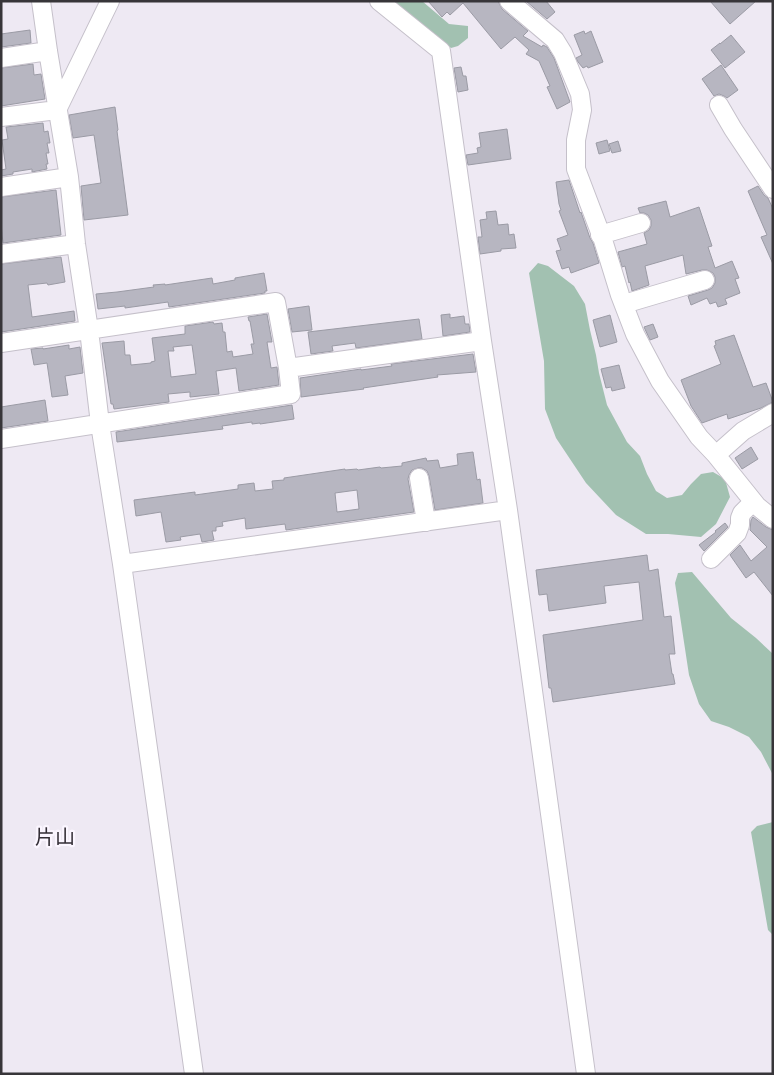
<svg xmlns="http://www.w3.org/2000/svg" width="774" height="1075" viewBox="0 0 774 1075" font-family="Rubik,'Noto Sans JP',sans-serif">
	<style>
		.green { fill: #a2c1b1 }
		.building { fill: #b7b6c1; stroke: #9b9ba5; fill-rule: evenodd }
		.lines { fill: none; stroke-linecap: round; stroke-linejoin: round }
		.minor-casing { stroke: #c5c0ca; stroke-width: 20 }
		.minor { stroke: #fff; stroke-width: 18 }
		.labels { text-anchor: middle; stroke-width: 4.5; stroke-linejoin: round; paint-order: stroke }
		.quarter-label { font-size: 20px; fill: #332e36; stroke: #fbf6ff }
	</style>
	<rect width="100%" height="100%" fill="#eee9f3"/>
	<path class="green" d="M390,1H422L449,24L468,26V38L458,46L451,48Z
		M538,263L548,266L574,286L585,304L590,330L596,355L599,373L607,405L627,442L640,456L647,474L656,491L667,498L682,495L691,484L701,474L713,472L725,479L730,497L716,524L701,537L668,534H646L616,515L586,483L556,438L545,409L544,361L529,273Z
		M692,572L731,618L756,638L772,653L773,656V775L761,752L749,737L729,727L711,721L699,704L689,675L675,583L678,573Z
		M773,822V935L768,930L751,832L757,826Z"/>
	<path class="building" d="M428,1H498L502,9L528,31L523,36L542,47L543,45L547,47L554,58L570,102L557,109L547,87L550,86L539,61L526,54L529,50L515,37L501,49L463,3L450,15L447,12L442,17Z
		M526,1H546L555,12L547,19Z
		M710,1H756L730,24Z
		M30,30L31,43L1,47V34Z
		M584,31L585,34L591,31L603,62L588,68L587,66L583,68L578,62L576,58L582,55L574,35Z
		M731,35L745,52L725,68L711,50L720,43V44Z
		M33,64L34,75L41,74L45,99L1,106V68Z
		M721,65L738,90L727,98L724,96L719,94L714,96L702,79Z
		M461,67L463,76H466L468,90L458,92L454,68Z
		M115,107L118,130L117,131L128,215L84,220L81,186L101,183L94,135L73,138L69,115Z
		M43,123L44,132L48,131L50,143H47L49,153H46L48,164H46L47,169L32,172V169L13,172V174L1,176V170L6,169L2,140L8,139L6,127Z
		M507,129L511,159L468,165L466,155L478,153L477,148L481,147L479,133Z
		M607,140L610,151L599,154L596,143Z
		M618,141L621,151L612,153L609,144Z
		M569,180L580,213L581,212L590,238L593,243L599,263L571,273L569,267L562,269L556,251L561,250L557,239L568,235L559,211L561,210L559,204L556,182Z
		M758,186L764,195L768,198L773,209V264L761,237L767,235L748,191Z
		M56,190L61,235L3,243L1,224V197Z
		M666,201L670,217L699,207L712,246L708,247L715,268L732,261L739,278L735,279L740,293L725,299L727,304L718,307L716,302L710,304L707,298L691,305L688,296L708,290L712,288L715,283V277L713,273L707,270H702L686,274L683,255L645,266L649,285L632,291L630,282L629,283L625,266L622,267L618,252L647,244L644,233L649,230L651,226V220L648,215L644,213H640L638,208Z
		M496,211L498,225L508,224L509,235L514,234L516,248L501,249V251L480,254L478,237H482L480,220L487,219L486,212Z
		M61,257L65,282L48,285L47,283L28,285L32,317L74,311L75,321L1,332V264Z
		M264,273L267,291H265V293L169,307L168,302L125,308V306L98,309L96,294L117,292L154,287L153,285L165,284V285L212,278L213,284L235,280V278Z
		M309,306L312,330L292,332L288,309Z
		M267,314L272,342H267L271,368L277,367L279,385L239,391L236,368L216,371L219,394L190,397V392L168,394L169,402L114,409L113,404H111L102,343L124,341L125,355H130L131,365L151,363V362L155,361L152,338L185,334V326L213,322L214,324L222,323L223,332H225L227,352L232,351L233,357L253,354L251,344H254L250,321H249L248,317ZM192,345L196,374L171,377L168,351H174L173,347Z
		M450,314V318L464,316L465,324H469L470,332L443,336L441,315Z
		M610,315L617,342L600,347L593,320Z
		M419,319L422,339L356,348L355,343L332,346L333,351L311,354L308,332Z
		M653,324L658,337L650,340L644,327Z
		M734,335L753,387L766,383L773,402L761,408L728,419L727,414L702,423L691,406L681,380L721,364L714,346L716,345L715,341Z
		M69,345V349L80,347L83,373L65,376L68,395L52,397L47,363L34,365L31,349L43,348V349Z
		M473,354L476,372L437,375L438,377L363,388L364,389L301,397L300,378L361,369V370L392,366L391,364Z
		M619,365L625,388L612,391L611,387L606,388L601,369Z
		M45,400L48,421L1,428V407Z
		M292,405L294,419L260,424V423L252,424V422L222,426L223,429L117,442L116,432Z
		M751,447L758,459L742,469L735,458Z
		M473,452L477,480L480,479L483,503L435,510L429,476L427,471L422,468H418L412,470L409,475L408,479L414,512L286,530L285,524L246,529L245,518L222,522L223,526L216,527V531H212L214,540L202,542L200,534L180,537L181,540L166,542L161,512L136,516L134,500L195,492V495L238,489V485L254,483L255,491L273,489L272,481L284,480V478L345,469V470L357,469L358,470L380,467L381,468L402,466V463L426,458L427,461L438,460L440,468L458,465L457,454ZM357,490L359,509L337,512L335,493Z
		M753,517L766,527L773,530V596L754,572L746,578L730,555L740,545L751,561L767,547L750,530L751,520Z
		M725,523L728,527L704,551L699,545L716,532L715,531Z
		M647,555L649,571L658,569L664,617L671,616L675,654H669L672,674H673L675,684L553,702L551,688H549L543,635L643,620L639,582L604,586L606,603L549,611L547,594L539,595L536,570Z"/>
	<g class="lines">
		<g class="minor-casing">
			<path id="minor" d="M41,1L48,51L69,177L76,244L89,330L100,424L122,564L194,1074
				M379,1L441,51L482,341L508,510L586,1074
				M509,1L555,40L563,53L580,94L582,110L576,140V169L603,240L620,295L635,334L660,381L699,437L716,455L757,506L773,519
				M1,58L48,51
				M719,105L733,129L773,189
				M57,110L110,1
				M1,117L57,110
				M1,187L69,177
				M600,235L641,223
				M1,254L76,244
				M624,304L705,280
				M1,343L276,302L288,368
				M1,439L291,394L288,368L482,341
				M716,455L743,431L773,413
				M419,478L426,522
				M711,559L737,533L740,525V518L742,513L753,502
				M122,564L508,510"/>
		</g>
		<use href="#minor" class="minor"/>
	</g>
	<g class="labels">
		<g class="quarter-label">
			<text x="55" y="844">片山</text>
		</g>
	</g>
	<rect width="774" height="1075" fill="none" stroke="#373539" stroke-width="5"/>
</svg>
